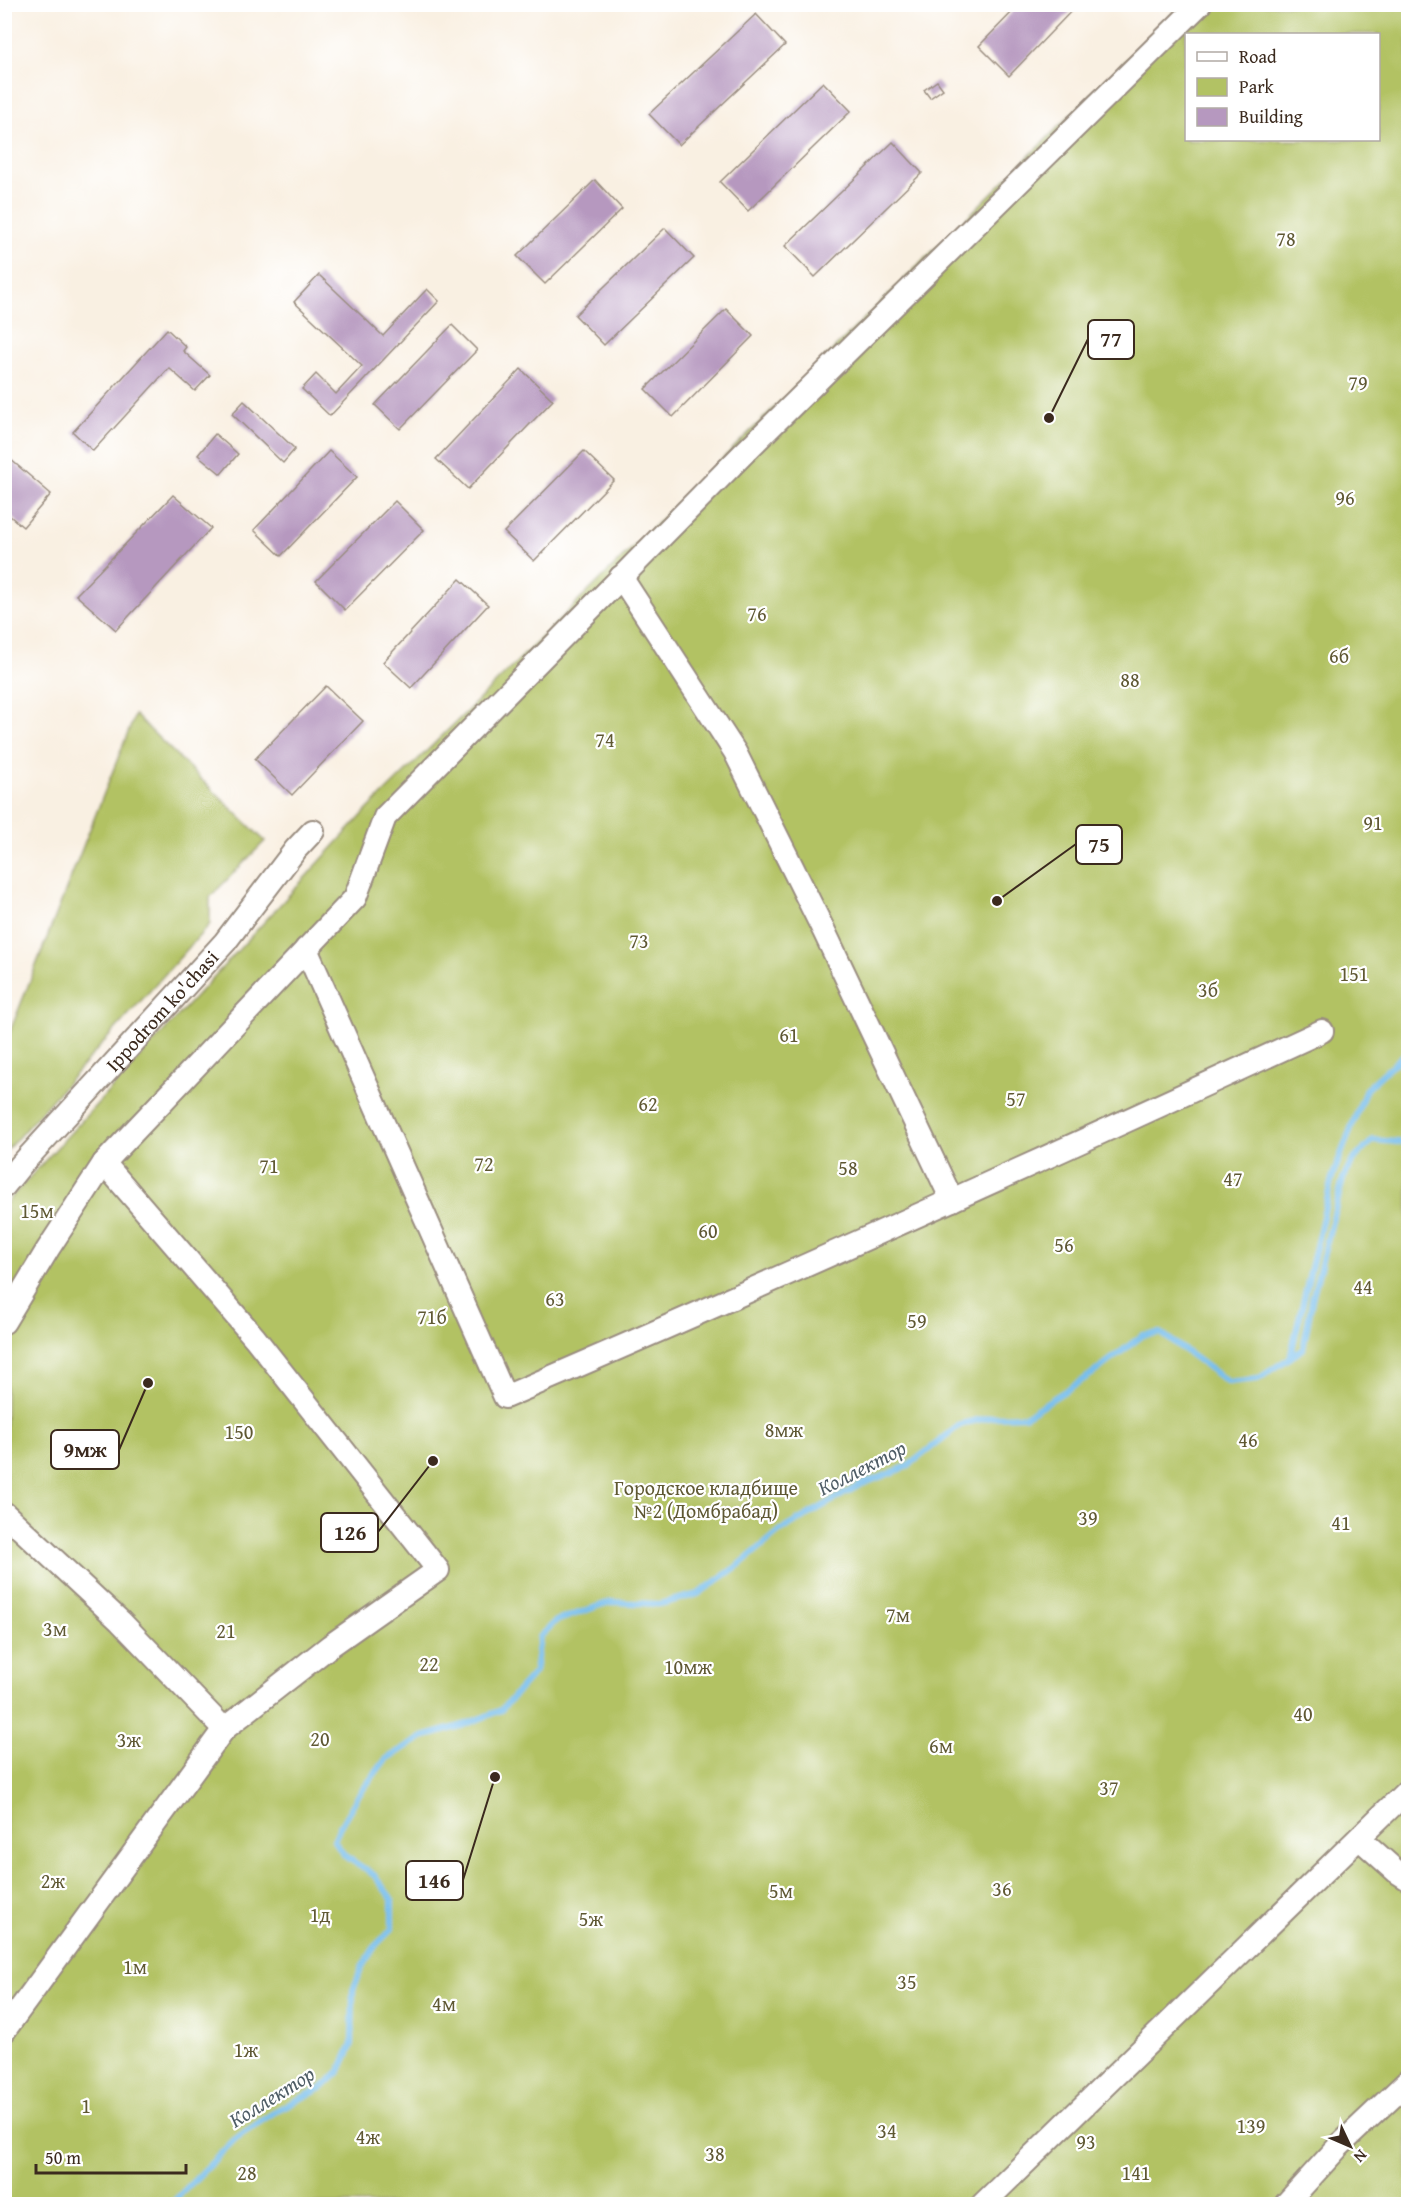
<svg xmlns="http://www.w3.org/2000/svg" width="1413" height="2209" viewBox="0 0 1413 2209" font-family="'Gentium Book Plus',serif">
	<style>
		.green { fill: #b2c264; stroke: #767641; stroke-width: 1.5; fill-rule: evenodd }
		.lines { fill: none; stroke-linecap: round; stroke-linejoin: round }
		.stream { stroke: #74bded; stroke-width: 6 }
		.building { fill: #b698bf }
		.street-casing { stroke: #9a8d80; stroke-width: 26 }
		.street { stroke: #fff; stroke-width: 22 }
		.labels { text-anchor: middle; stroke-width: 4.5; stroke-linejoin: round; paint-order: stroke }
		.park-label { font-size: 20px; fill: #5f5833; stroke: #fff }
		.street-label { font-size: 20px; fill: #3b2a1e; stroke: #fff }
		.water-label { font-size: 21px; font-style: italic; fill: #4f5d66; stroke: #fff }
		.leader { fill: none; stroke: #3b2a1e; stroke-width: 2 }
		.callout-dot { fill: #3b2a1e; stroke: #fff; stroke-width: 2 }
		.callout { fill: #fff; stroke: #3b2a1e; stroke-width: 2 }
		.callout-label { font-size: 21px; text-anchor: middle; font-weight: bold; fill: #3b2a1e }
	</style>
	<rect width="100%" height="100%" fill="#fff"/>
	<filter id="ink" filterUnits="userSpaceOnUse"><feTurbulence type="fractalNoise" baseFrequency=".0167" numOctaves="2"/><feDisplacementMap in="SourceGraphic" scale="12" xChannelSelector="R" yChannelSelector="G"/><feConvolveMatrix kernelMatrix="1 2 1 2 8 2 1 2 1" color-interpolation-filters="sRGB"/></filter>
	<filter id="wash" filterUnits="userSpaceOnUse"><feTurbulence type="fractalNoise" baseFrequency=".008" numOctaves="4" result="noise"/><feDisplacementMap in="SourceGraphic" scale="24" xChannelSelector="R" yChannelSelector="G"/><feGaussianBlur stdDeviation="1.35" result="paint"/><feColorMatrix in="noise" values="0 0 0 0 0 0 0 0 0 0 0 0 0 0 0 0 0 1.4 0 .05"/><feComposite in="paint" operator="in"/></filter>
	<g filter="url(#wash)">
		<rect width="100%" height="100%" fill="#f9f0e2"/>
		<path class="green" d="M1182,5H1408V2204H5L6,1203L368,809ZM1186,34H1378V140H1186Z
			M135,715L265,841L210,897V924L5,1152V1044Z"/>
		<g class="lines">
			<path class="stream" d="M1290,1358L1332,1178L1366,1089L1408,1051
				M171,2204L236,2138L279,2109L322,2088L340,2071L352,2044L353,1990L362,1967L376,1945L392,1929V1899L374,1875L345,1856L334,1841L339,1828L358,1796L386,1759L423,1737L464,1725L501,1710L535,1672L540,1637L556,1621L610,1602L660,1604L698,1594L739,1565L781,1530L860,1485L908,1466L961,1424L991,1417L1025,1416L1092,1374L1143,1335L1161,1333L1228,1382L1258,1379L1303,1349L1313,1295L1343,1179L1353,1160L1373,1140L1408,1143"/>
		</g>
		<g id="blocks">
			<path class="building" d="M1020,4H1078L1009,76L979,46Z
				M756,14L785,45L679,145L649,114Z
				M937,81L943,89L930,98L924,90Z
				M823,82L851,111L748,211L720,182Z
				M893,142L922,173L815,277L785,246Z
				M595,180L622,209L545,284L517,256Z
				M665,228L694,258L604,345L575,315Z
				M319,275L383,336L427,289L439,301L330,416L302,389L316,374L336,394L362,366L294,302Z
				M726,309L753,336L673,417L645,389Z
				M452,325L477,350L400,429L375,405Z
				M167,329L186,347L183,351L210,375L195,391L169,368L93,451L73,432Z
				M521,369L553,400L468,489L436,459Z
				M244,401L295,449L283,463L232,414Z
				M215,434L238,454L221,474L198,455Z
				M329,451L357,477L281,556L254,530Z
				M584,451L614,480L534,561L504,532Z
				M10,459L51,494L23,527L4,511V465Z
				M173,495L211,528L116,630L76,595Z
				M395,501L424,530L345,610L316,581Z
				M460,579L488,605L411,688L383,662Z
				M326,686L363,721L292,795L255,759Z"/>
		</g>
	</g>
	<g filter="url(#ink)">
		<use href="#blocks" fill-opacity="0" stroke="#9a8d80" stroke-width="1.5"/>
		<g class="lines">
			<g class="street-casing">
				<g id="street">
					<path d="M621,577L735,752L824,931L952,1200"/>
					<path d="M306,949L505,1397C779,1280 1051,1156 1322,1031"/>
					<path id="s1" d="M4,1186L21,1165L225,942L296,849L313,831"/>
					<path d="M4,1322L48,1249L104,1163L355,898L385,817L743,454L1200,4"/>
					<path d="M4,1513L120,1621L224,1729"/>
					<path d="M1359,1838L1397,1872L1408,1879"/>
					<path d="M4,2031L224,1729L330,1646L438,1570L255,1338L104,1163"/>
					<path d="M983,2204L1408,1790"/>
					<path d="M1286,2204L1339,2146L1408,2081"/>
				</g>
			</g>
			<use href="#street" class="street"/>
		</g>
	</g>
	<g class="labels">
		<g class="park-label">
			<text x="1286" y="246">78</text>
			<text x="1358" y="390">79</text>
			<text x="1345" y="505">96</text>
			<text x="757" y="621">76</text>
			<text x="1339" y="663">6б</text>
			<text x="1130" y="687">88</text>
			<text x="605" y="747">74</text>
			<text x="1373" y="830">91</text>
			<text x="639" y="948">73</text>
			<text x="1354" y="981">151</text>
			<text x="1208" y="997">3б</text>
			<text x="789" y="1042">61</text>
			<text x="1016" y="1106">57</text>
			<text x="648" y="1111">62</text>
			<text x="484" y="1171">72</text>
			<text x="269" y="1173">71</text>
			<text x="848" y="1175">58</text>
			<text x="1233" y="1186">47</text>
			<text x="37" y="1218">15м</text>
			<text x="708" y="1238">60</text>
			<text x="1064" y="1252">56</text>
			<text x="1363" y="1294">44</text>
			<text x="555" y="1306">63</text>
			<text x="432" y="1324">71б</text>
			<text x="917" y="1328">59</text>
			<text x="784" y="1437">8мж</text>
			<text x="239" y="1439">150</text>
			<text x="1248" y="1447">46</text>
			<text x="706" y="1495">Городское кладбище<tspan x="706" dy="23">№2 (Домбрабад)</tspan></text>
			<text x="1088" y="1525">39</text>
			<text x="1341" y="1530">41</text>
			<text x="898" y="1622">7м</text>
			<text x="55" y="1636">3м</text>
			<text x="226" y="1638">21</text>
			<text x="429" y="1671">22</text>
			<text x="688" y="1674">10мж</text>
			<text x="1303" y="1721">40</text>
			<text x="320" y="1746">20</text>
			<text x="129" y="1747">3ж</text>
			<text x="941" y="1753">6м</text>
			<text x="1109" y="1795">37</text>
			<text x="53" y="1888">2ж</text>
			<text x="1002" y="1896">36</text>
			<text x="781" y="1898">5м</text>
			<text x="320" y="1922">1д</text>
			<text x="591" y="1926">5ж</text>
			<text x="135" y="1974">1м</text>
			<text x="907" y="1989">35</text>
			<text x="444" y="2011">4м</text>
			<text x="246" y="2057">1ж</text>
			<text x="86" y="2113">1</text>
			<text x="1251" y="2133">139</text>
			<text x="887" y="2138">34</text>
			<text x="368" y="2144">4ж</text>
			<text x="1086" y="2149">93</text>
			<text x="715" y="2161">38</text>
			<text x="247" y="2180">28</text>
			<text x="1136" y="2180">141</text>
		</g>
		<g class="street-label">
			<text dy="7" stroke="none"><textPath href="#s1" startOffset="236">Ippodrom ko'chasi</textPath></text>
		</g>
		<g class="water-label">
			<text transform="translate(862 1468) rotate(-27)" y="7">Коллектор</text>
			<text transform="translate(272 2097) rotate(-32)" y="7">Коллектор</text>
		</g>
	</g>
	<path class="leader" d="M1049 418L1088 339M997 901L1076 844M148 1383L119 1450M433 1461L378 1532M495 1777L463 1880"/>
	<g class="callout-dot">
		<circle cx="1049" cy="418" r="6"/>
		<circle cx="997" cy="901" r="6"/>
		<circle cx="148" cy="1383" r="6"/>
		<circle cx="433" cy="1461" r="6"/>
		<circle cx="495" cy="1777" r="6"/>
	</g>
	<g class="callout">
		<rect x="1088" y="320" width="46" height="39" rx="6"/>
		<rect x="1076" y="825" width="46" height="39" rx="6"/>
		<rect x="51" y="1430" width="68" height="39" rx="6"/>
		<rect x="321" y="1513" width="57" height="39" rx="6"/>
		<rect x="406" y="1861" width="57" height="39" rx="6"/>
	</g>
	<g class="callout-label">
		<text x="1111" y="346">77</text>
		<text x="1099" y="852">75</text>
		<text x="85" y="1457">9мж</text>
		<text x="350" y="1540">126</text>
		<text x="434" y="1888">146</text>
	</g>
	<rect width="1413" height="2209" fill="none" stroke="#fff" stroke-width="24"/>
	<rect x="1185" y="33" width="195" height="108" fill="#ffffff" stroke="#b1aaa5" stroke-width="1.5"/>
	<rect x="1197" y="52" width="30" height="9" fill="#ffffff" stroke="#b1aaa5" stroke-width="1.5"/>
	<text x="1239" y="63" font-size="18" fill="#3b2a1e">Road</text>
	<rect x="1197" y="78" width="30" height="18" fill="#b2c264" stroke="#b1aaa5" stroke-width="1.5"/>
	<text x="1239" y="93" font-size="18" fill="#3b2a1e">Park</text>
	<rect x="1197" y="108" width="30" height="18" fill="#b698bf" stroke="#b1aaa5" stroke-width="1.5"/>
	<text x="1239" y="123" font-size="18" fill="#3b2a1e">Building</text>
	<g transform="translate(1350 2146) rotate(134)" stroke="#ffffff" stroke-width="4.5" paint-order="stroke">
	<path d="M0-4.5L10 22L0 15L-10 22Z" fill="#3b2a1e"/>
	<text y="-9" font-size="16" font-weight="bold" text-anchor="middle" fill="#3b2a1e">N</text>
	</g>
	<path d="M36 2164v9h150v-9" fill="none" stroke="#3b2a1e" stroke-width="3"/>
	<text x="45" y="2164" font-size="18" fill="#3b2a1e" stroke="#ffffff" stroke-width="4.5" paint-order="stroke">50 m</text>
</svg>
